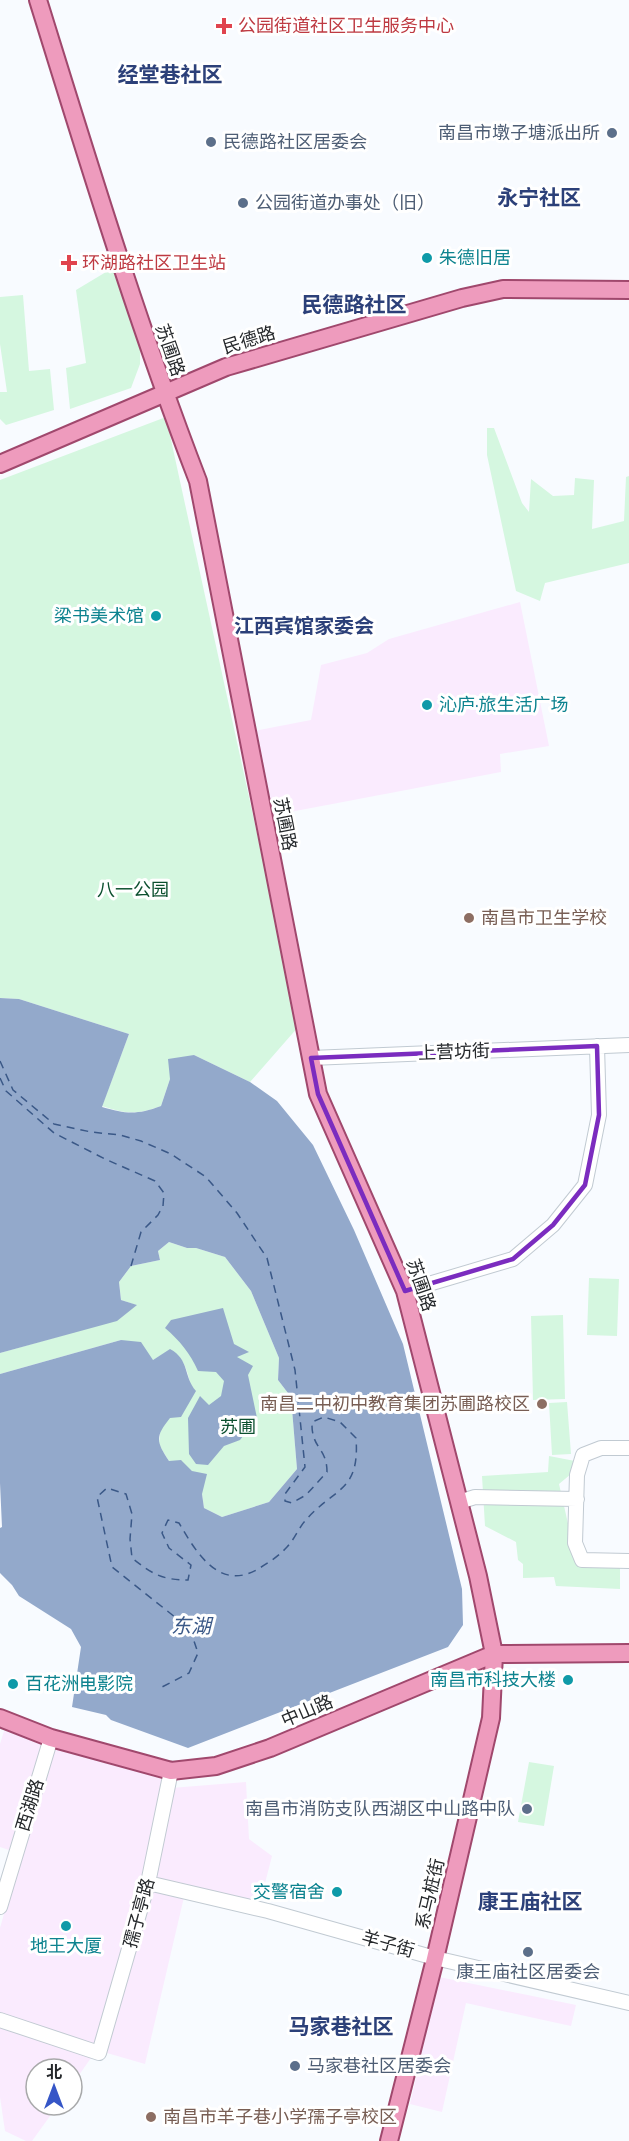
<svg xmlns="http://www.w3.org/2000/svg" width="629" height="2141" viewBox="0 0 629 2141" font-family="'Sofia Sans Condensed','Noto Sans SC',sans-serif">
	<style>
		.commercial { fill: #faebfe }
		.green { fill: #d5f7e0 }
		.water { fill: #93a9cb }
		.lines { fill: none; stroke-linecap: round; stroke-linejoin: round }
		.ferry { stroke: #3a5887; stroke-width: 1.5; stroke-dasharray: 8 6; stroke-linecap: butt }
		.minor-casing { stroke: #c1cad2; stroke-width: 16 }
		.major-casing { stroke: #a0486d; stroke-width: 20 }
		.minor { stroke: #fff; stroke-width: 14 }
		.major { stroke: #ee9bbd; stroke-width: 16 }
		.marked { fill: none; stroke: #7b2cbf; stroke-width: 4.5; stroke-linejoin: round }
		.health-dot { fill: #e0444e; stroke: #fff; stroke-width: 2 }
		.service-dot { fill: #5c6f8a; stroke: #fff; stroke-width: 2 }
		.culture-dot { fill: #0f9aa8; stroke: #fff; stroke-width: 2 }
		.education-dot { fill: #8d6e63; stroke: #fff; stroke-width: 2 }
		.labels { text-anchor: middle; stroke-width: 6; stroke-linejoin: round; paint-order: stroke }
		.health-label { font-size: 18px; fill: #be3a42; stroke: #fff; text-anchor: start }
		.service-label { font-size: 18px; fill: #4e5e75; stroke: #fff; text-anchor: start }
		.culture-label { font-size: 18px; fill: #0d838f; stroke: #fff; text-anchor: start }
		.street-label { font-size: 18px; fill: #25282b; stroke: #fff }
		.park-label { font-size: 18px; fill: #0c502f; stroke: #fff }
		.education-label { font-size: 18px; fill: #785e54; stroke: #fff; text-anchor: start }
		.neighbourhood-label { font-size: 20px; font-weight: bold; fill: #2c4079; stroke: #fff }
		.water-label { font-size: 20px; font-style: italic; fill: #3a5887; stroke: #fff }
		.quarter-label { font-size: 21px; font-weight: bold; fill: #2c4079; stroke: #fff }
	</style>
	<rect width="100%" height="100%" fill="#f8fbff"/>
	<path class="commercial" d="M520,602L549,746L500,754L501,772L269,816L254,731L311,720L321,665L367,653L389,639Z
		M4,1731L43,1743L9,1850L0,1847V1744Z
		M52,1744L165,1780L143,1882L98,2048L72,2085V2069H36V2105H58L32,2141H26L5,2131L0,2097V1928Z
		M246,1782L249,1839L272,1856L263,1891L239,1909L184,1897L145,2064L107,2053L150,1890L171,1788Z
		M439,1977L576,2005L571,2026L466,2003L442,2112L410,2104Z"/>
	<path class="green" d="M116,266L140,333V364L131,388L70,409L66,368L86,363L76,290Z
		M23,295L29,371L50,369L54,410L6,425L0,419V392H7L0,344V297Z
		M166,417L299,1026L250,1082L194,1055L170,1079L161,1106C137,1115 126,1114 102,1106L129,1034L19,999L0,998V480Z
		M487,428H494L522,503L529,512L531,479L553,496L574,495L575,478L594,480L592,529L624,521L626,477L629,476V563L545,583L540,601L516,591L487,455Z
		M169,1242L187,1248H196L225,1257L251,1291L279,1358L278,1380L291,1397L297,1469L269,1502L222,1517L204,1508L202,1494L192,1471L169,1461L159,1445L160,1431L191,1386C187,1370 184,1357 170,1350L153,1360L121,1340L0,1374V1353L117,1320L136,1305L121,1300L119,1282L131,1266L160,1260L158,1251Z
		M589,1278L619,1279L617,1336L587,1335Z
		M563,1315L565,1399L533,1400L531,1316Z
		M567,1402L571,1454L552,1455L549,1403Z
		M549,1456L575,1461L571,1474L559,1484L572,1541L580,1563L620,1565V1589L556,1586L554,1577L523,1578V1564L518,1560L516,1542L485,1526L482,1476L548,1472Z
		M529,1762L554,1766L544,1826L518,1822Z"/>
	<path class="water" d="M0,998L19,999L129,1034L102,1107C126,1114 137,1115 161,1106L170,1079L168,1059L194,1055L250,1082L277,1101L313,1145L354,1230L403,1344L462,1589L463,1625L448,1647L188,1748L111,1720L106,1715L72,1707L81,1647L71,1629L19,1596L12,1585L0,1573V1528L2,1527L0,1483V1374L121,1340L141,1342L153,1360L170,1349C190,1360 183,1376 196,1391L181,1417L170,1418C155,1437 156,1441 169,1461L181,1460L192,1471L207,1474L202,1494L204,1508L222,1517L269,1502L297,1469L291,1397L278,1380L279,1358L251,1291L225,1257L196,1248H187L169,1242L158,1251L160,1260L131,1266L119,1282L121,1300L137,1305L117,1321L0,1353Z
		M223,1308L234,1344L249,1352L237,1357L253,1366L248,1375L257,1418L240,1440L224,1446L208,1465L196,1464L189,1454L188,1418L200,1396L209,1405L221,1396L224,1381L216,1372L198,1371C190,1353 180,1341 165,1328L171,1320Z"/>
	<g class="lines">
		<path class="ferry" d="M0,1061L13,1090L54,1124L91,1132L120,1135L141,1141L171,1154L206,1177L237,1213L267,1258L295,1370L305,1467L285,1494V1501L292,1503L306,1495L327,1472C327,1447 311,1449 312,1422L324,1417L340,1422L356,1438C360,1493 334,1487 305,1521C298,1529 294,1540 287,1547C279,1556 268,1563 258,1569C219,1592 196,1552 179,1523L168,1520L162,1533L169,1548L191,1565L188,1580C162,1580 152,1574 132,1558L130,1539L132,1514L126,1494L107,1488L97,1497L112,1567L190,1629L198,1653L189,1673L162,1687
			M0,1078L6,1091L54,1133L105,1159L155,1181L164,1193L163,1206L158,1215L141,1232L131,1266"/>
		<g class="minor-casing">
			<path id="minor" d="M311,1058L629,1045
				M405,1291L513,1259L553,1225L585,1185L599,1115L597,1046
				M629,1448H601L583,1455L577,1475L575,1543L582,1560L629,1561
				M459,1502L475,1497L577,1499
				M148,1883L268,1911L435,1958L629,2003
				M0,1907L51,1738
				M0,2020L99,2053L148,1883L171,1771"/>
		</g>
		<g class="major-casing">
			<path id="major" d="M38,0C88,161 137,323 198,481L318,1094L405,1291L478,1576L494,1654L491,1718L434,1963L389,2141
				M0,464L226,367L462,298L503,289L629,290
				M0,1718L51,1738L171,1771L216,1766L270,1748L494,1654L629,1653"/>
		</g>
		<use href="#minor" class="minor"/>
		<use href="#major" class="major"/>
	</g>
	<path class="marked" d="M597,1046L599,1115L585,1185L553,1225L513,1259L405,1291L318,1094L311,1058Z"/>
	<g class="health-dot">
		<path d="M221 17h6v6h6v6h-6v6h-6v-6h-6v-6h6z"/>
		<path d="M66 254h6v6h6v6h-6v6h-6v-6h-6v-6h6z"/>
	</g>
	<g class="service-dot">
		<circle cx="612" cy="133" r="6"/>
		<circle cx="211" cy="142" r="6"/>
		<circle cx="243" cy="203" r="6"/>
		<circle cx="527" cy="1809" r="6"/>
		<circle cx="528" cy="1952" r="6"/>
		<circle cx="295" cy="2066" r="6"/>
	</g>
	<g class="culture-dot">
		<circle cx="427" cy="258" r="6"/>
		<circle cx="156" cy="616" r="6"/>
		<circle cx="427" cy="705" r="6"/>
		<circle cx="568" cy="1680" r="6"/>
		<circle cx="13" cy="1684" r="6"/>
		<circle cx="337" cy="1892" r="6"/>
		<circle cx="66" cy="1926" r="6"/>
	</g>
	<g class="education-dot">
		<circle cx="469" cy="918" r="6"/>
		<circle cx="542" cy="1404" r="6"/>
		<circle cx="151" cy="2117" r="6"/>
	</g>
	<g class="labels">
		<g class="health-label">
			<text x="238" y="32">公园街道社区卫生服务中心</text>
			<text x="82" y="269">环湖路社区卫生站</text>
		</g>
		<g class="service-label">
			<text x="600" y="139" text-anchor="end">南昌市墩子塘派出所</text>
			<text x="223" y="148">民德路社区居委会</text>
			<text x="255" y="209">公园街道办事处（旧）</text>
			<text x="515" y="1815" text-anchor="end">南昌市消防支队西湖区中山路中队</text>
			<text x="528" y="1978" text-anchor="middle">康王庙社区居委会</text>
			<text x="307" y="2072">马家巷社区居委会</text>
		</g>
		<g class="culture-label">
			<text x="439" y="264">朱德旧居</text>
			<text x="144" y="622" text-anchor="end">梁书美术馆</text>
			<text x="439" y="711">沁庐·旅生活广场</text>
			<text x="556" y="1686" text-anchor="end">南昌市科技大楼</text>
			<text x="25" y="1690">百花洲电影院</text>
			<text x="325" y="1898" text-anchor="end">交警宿舍</text>
			<text x="66" y="1952" text-anchor="middle">地王大厦</text>
		</g>
		<g class="street-label">
			<text transform="translate(249 340) rotate(-17)" y="6">民德路</text>
			<text transform="translate(170 350) rotate(71)" y="6">苏圃路</text>
			<text transform="translate(285 824) rotate(79)" y="6">苏圃路</text>
			<text transform="translate(454 1052) rotate(-2)" y="6">上营坊街</text>
			<text transform="translate(421 1285) rotate(71)" y="6">苏圃路</text>
			<text transform="translate(307 1711) rotate(-23)" y="6">中山路</text>
			<text transform="translate(30 1805) rotate(-73)" y="6">西湖路</text>
			<text transform="translate(430 1894) rotate(-77)" y="6">系马桩街</text>
			<text transform="translate(139 1913) rotate(-75)" y="6">孺子亭路</text>
			<text transform="translate(388 1944) rotate(16)" y="6">羊子街</text>
		</g>
		<g class="park-label">
			<text x="133" y="896">八一公园</text>
			<text x="238" y="1433">苏圃</text>
		</g>
		<g class="education-label">
			<text x="481" y="924">南昌市卫生学校</text>
			<text x="530" y="1410" text-anchor="end">南昌二中初中教育集团苏圃路校区</text>
			<text x="163" y="2123">南昌市羊子巷小学孺子亭校区</text>
		</g>
		<g class="neighbourhood-label">
			<text x="304" y="633">江西宾馆家委会</text>
		</g>
		<g class="water-label">
			<text x="191" y="1633">东湖</text>
		</g>
		<g class="quarter-label">
			<text x="170" y="82">经堂巷社区</text>
			<text x="539" y="205">永宁社区</text>
			<text x="354" y="312">民德路社区</text>
			<text x="530" y="1909">康王庙社区</text>
			<text x="341" y="2034">马家巷社区</text>
		</g>
	</g>
	<g transform="translate(54 2087)"><circle r="28" fill="#ffffff" stroke="#a8a9aa" stroke-width="1.5"/>
	<path d="M0-4.5L10 22L0 15L-10 22Z" fill="#3656c7"/>
	<text y="-9" font-size="16" font-weight="bold" text-anchor="middle" fill="#25282b">北</text>
	</g>
</svg>
